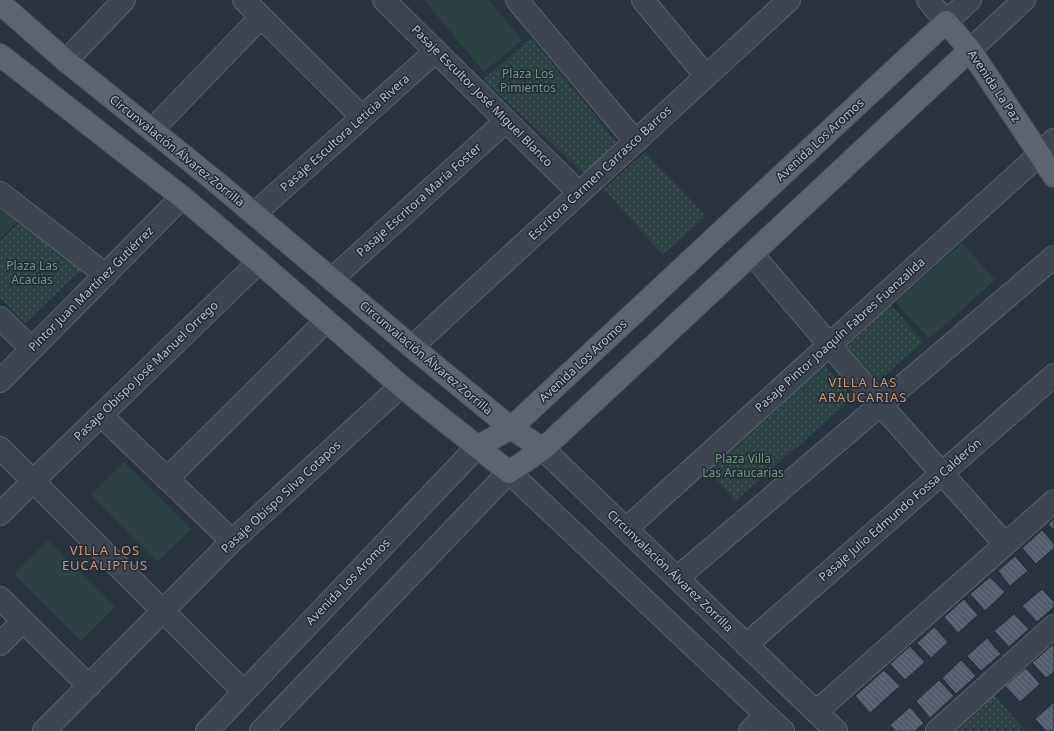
<svg xmlns="http://www.w3.org/2000/svg" width="1054" height="731" viewBox="0 0 1054 731" font-family="'Noto Sans',sans-serif">
	<style>
		.grass { fill: #2b4142 }
		.park { fill: url(#park-dots) }
		.building { fill: url(#building-back-hatch); stroke: #232c38 }
		.lines { fill: none; stroke-linecap: round; stroke-linejoin: round }
		.minor-casing { stroke: #5a636d; stroke-width: 24 }
		.major-casing { stroke: #464e59; stroke-width: 24 }
		.minor { stroke: #3c4550; stroke-width: 22 }
		.major { stroke: #5b6470; stroke-width: 22 }
		.labels { text-anchor: middle; stroke-width: 3; stroke-linejoin: round; paint-order: stroke }
		.park-label { font-size: 12px; fill: #72997a; stroke: #212a36 }
		.street-label { font-size: 12px; fill: #b9c0ca; stroke: #212a36 }
		.neighbourhood-label { font-size: 13px; letter-spacing: 1px; fill: #cf9670; stroke: #212a36 }
	</style>
	<defs>
		<pattern id="park-dots" width="8" height="8" patternUnits="userSpaceOnUse"><rect width="8" height="8" fill="#2b4142"/><path d="M2 2h.1M6 6h.1" fill="none" stroke="#485b5c" stroke-width="1.8" stroke-linecap="round"/></pattern>
		<pattern id="building-back-hatch" width="6" height="6" patternUnits="userSpaceOnUse"><rect width="6" height="6" fill="#525e6b"/><path d="M-1 5l2 2M0 0l6 6M5-1l2 2" fill="none" stroke="#69737f"/></pattern>
	</defs>
	<rect width="100%" height="100%" fill="#283340"/>
	<path class="grass" d="M424,0H489L522,40L484,72Z
		M0,209L17,222L0,238Z
		M962,243L995,280L929,339L896,302Z
		M124,462L191,529L157,562L91,495Z
		M48,541L115,607L81,641L14,574Z"/>
	<path class="park" d="M531,38L617,142L584,173L483,80Z
		M645,152L706,216L663,255L604,189Z
		M19,223L81,270L25,323L0,298V241Z
		M887,300L923,342L873,385L837,343Z
		M824,365L853,398L735,501L707,468Z
		M993,693L1025,731H952Z"/>
	<path class="building" d="M1054,519V531L1048,524Z
		M1042,530L1054,544V548L1036,564L1022,548Z
		M1015,556L1028,571L1010,586L998,571Z
		M990,577L1005,592L985,611L970,594Z
		M1042,589L1054,602V607L1037,622L1022,606Z
		M964,599L978,615L958,633L944,617Z
		M1014,614L1029,629L1009,647L994,631Z
		M934,627L948,642L931,658L917,643Z
		M987,638L1001,654L981,671L967,656Z
		M1052,645L1054,647V672L1046,678L1032,663Z
		M910,646L925,662L905,680L890,664Z
		M961,660L976,676L956,694L942,678Z
		M1026,668L1040,684L1020,702L1005,686Z
		M884,670L900,686L870,713L855,696Z
		M939,680L954,696L930,718L916,701Z
		M1054,702V731H1046L1035,719Z
		M910,707L924,723L915,731H895L890,725Z"/>
	<g class="lines">
		<g class="minor-casing">
			<path id="minor" d="M244,0L362,117
				M384,0L579,193
				M517,0L635,141
				M643,0L706,76
				M928,0L946,22L970,0
				M970,50L1024,0
				M66,61L124,0
				M152,130L261,17
				M0,193L106,275
				M254,214L436,51
				M752,254L880,404L1005,544
				M332,279L506,121
				M0,318L32,349
				M412,347L789,0
				M0,381L182,197
				M101,415L232,541
				M0,448L244,692
				M543,449L836,731
				M167,479L326,321
				M0,514L33,481L259,262
				M626,529L1030,163L1054,140
				M677,578L1054,257
				M0,598L89,686
				M0,644L23,621
				M746,645L1054,375
				M816,712L1054,501
				M44,731L232,541L401,386
				M207,731L477,447
				M261,731L509,472L783,731
				M750,731L766,715
				M937,731L1054,626"/>
		</g>
		<g class="major-casing">
			<path id="major" d="M0,3L66,61L215,181L412,347L511,428L543,449
				M0,55L182,197L259,262L401,386L509,472L543,449L970,50
				M477,447L511,428L946,22L970,50L1054,176"/>
		</g>
		<use href="#minor" class="minor"/>
		<use href="#major" class="major"/>
	</g>
	<g class="labels">
		<g class="park-label">
			<text x="528" y="78">Plaza Los<tspan x="528" dy="14">Pimientos</tspan></text>
			<text x="32" y="270">Plaza Las<tspan x="32" dy="14">Acacias</tspan></text>
			<text x="743" y="463">Plaza Villa<tspan x="743" dy="14">Las Araucarias</tspan></text>
		</g>
		<g class="street-label">
			<text transform="translate(994 86) rotate(56)" y="4">Avenida La Paz</text>
			<text transform="translate(482 96) rotate(45)" y="4">Pasaje Escultor José Miguel Blanco</text>
			<text transform="translate(345 133) rotate(-42)" y="4">Pasaje Escultora Leticia Rivera</text>
			<text transform="translate(820 140) rotate(-43)" y="4">Avenida Los Aromos</text>
			<text transform="translate(177 151) rotate(39)" y="4">Circunvalación Álvarez Zorrilla</text>
			<text transform="translate(600 173) rotate(-43)" y="4">Escritora Carmen Carrasco Barros</text>
			<text transform="translate(419 200) rotate(-42)" y="4">Pasaje Escritora María Foster</text>
			<text transform="translate(91 289) rotate(-45)" y="4">Pintor Juan Martínez Gutiérrez</text>
			<text transform="translate(840 335) rotate(-42)" y="4">Pasaje Pintor Joaquín Fabres Fuenzalida</text>
			<text transform="translate(426 358) rotate(40)" y="4">Circunvalación Álvarez Zorrilla</text>
			<text transform="translate(583 361) rotate(-43)" y="4">Avenida Los Aromos</text>
			<text transform="translate(146 371) rotate(-44)" y="4">Pasaje Obispo José Manuel Orrego</text>
			<text transform="translate(281 497) rotate(-43)" y="4">Pasaje Obispo Silva Cotapos</text>
			<text transform="translate(900 510) rotate(-41)" y="4">Pasaje Julio Edmundo Fossa Calderón</text>
			<text transform="translate(670 571) rotate(44)" y="4">Circunvalación Álvarez Zorrilla</text>
			<text transform="translate(348 582) rotate(-46)" y="4">Avenida Los Aromos</text>
		</g>
		<g class="neighbourhood-label">
			<text x="863" y="387">VILLA LAS<tspan x="863" dy="15">ARAUCARIAS</tspan></text>
			<text x="105" y="555">VILLA LOS<tspan x="105" dy="15">EUCALIPTUS</tspan></text>
		</g>
	</g>
</svg>
